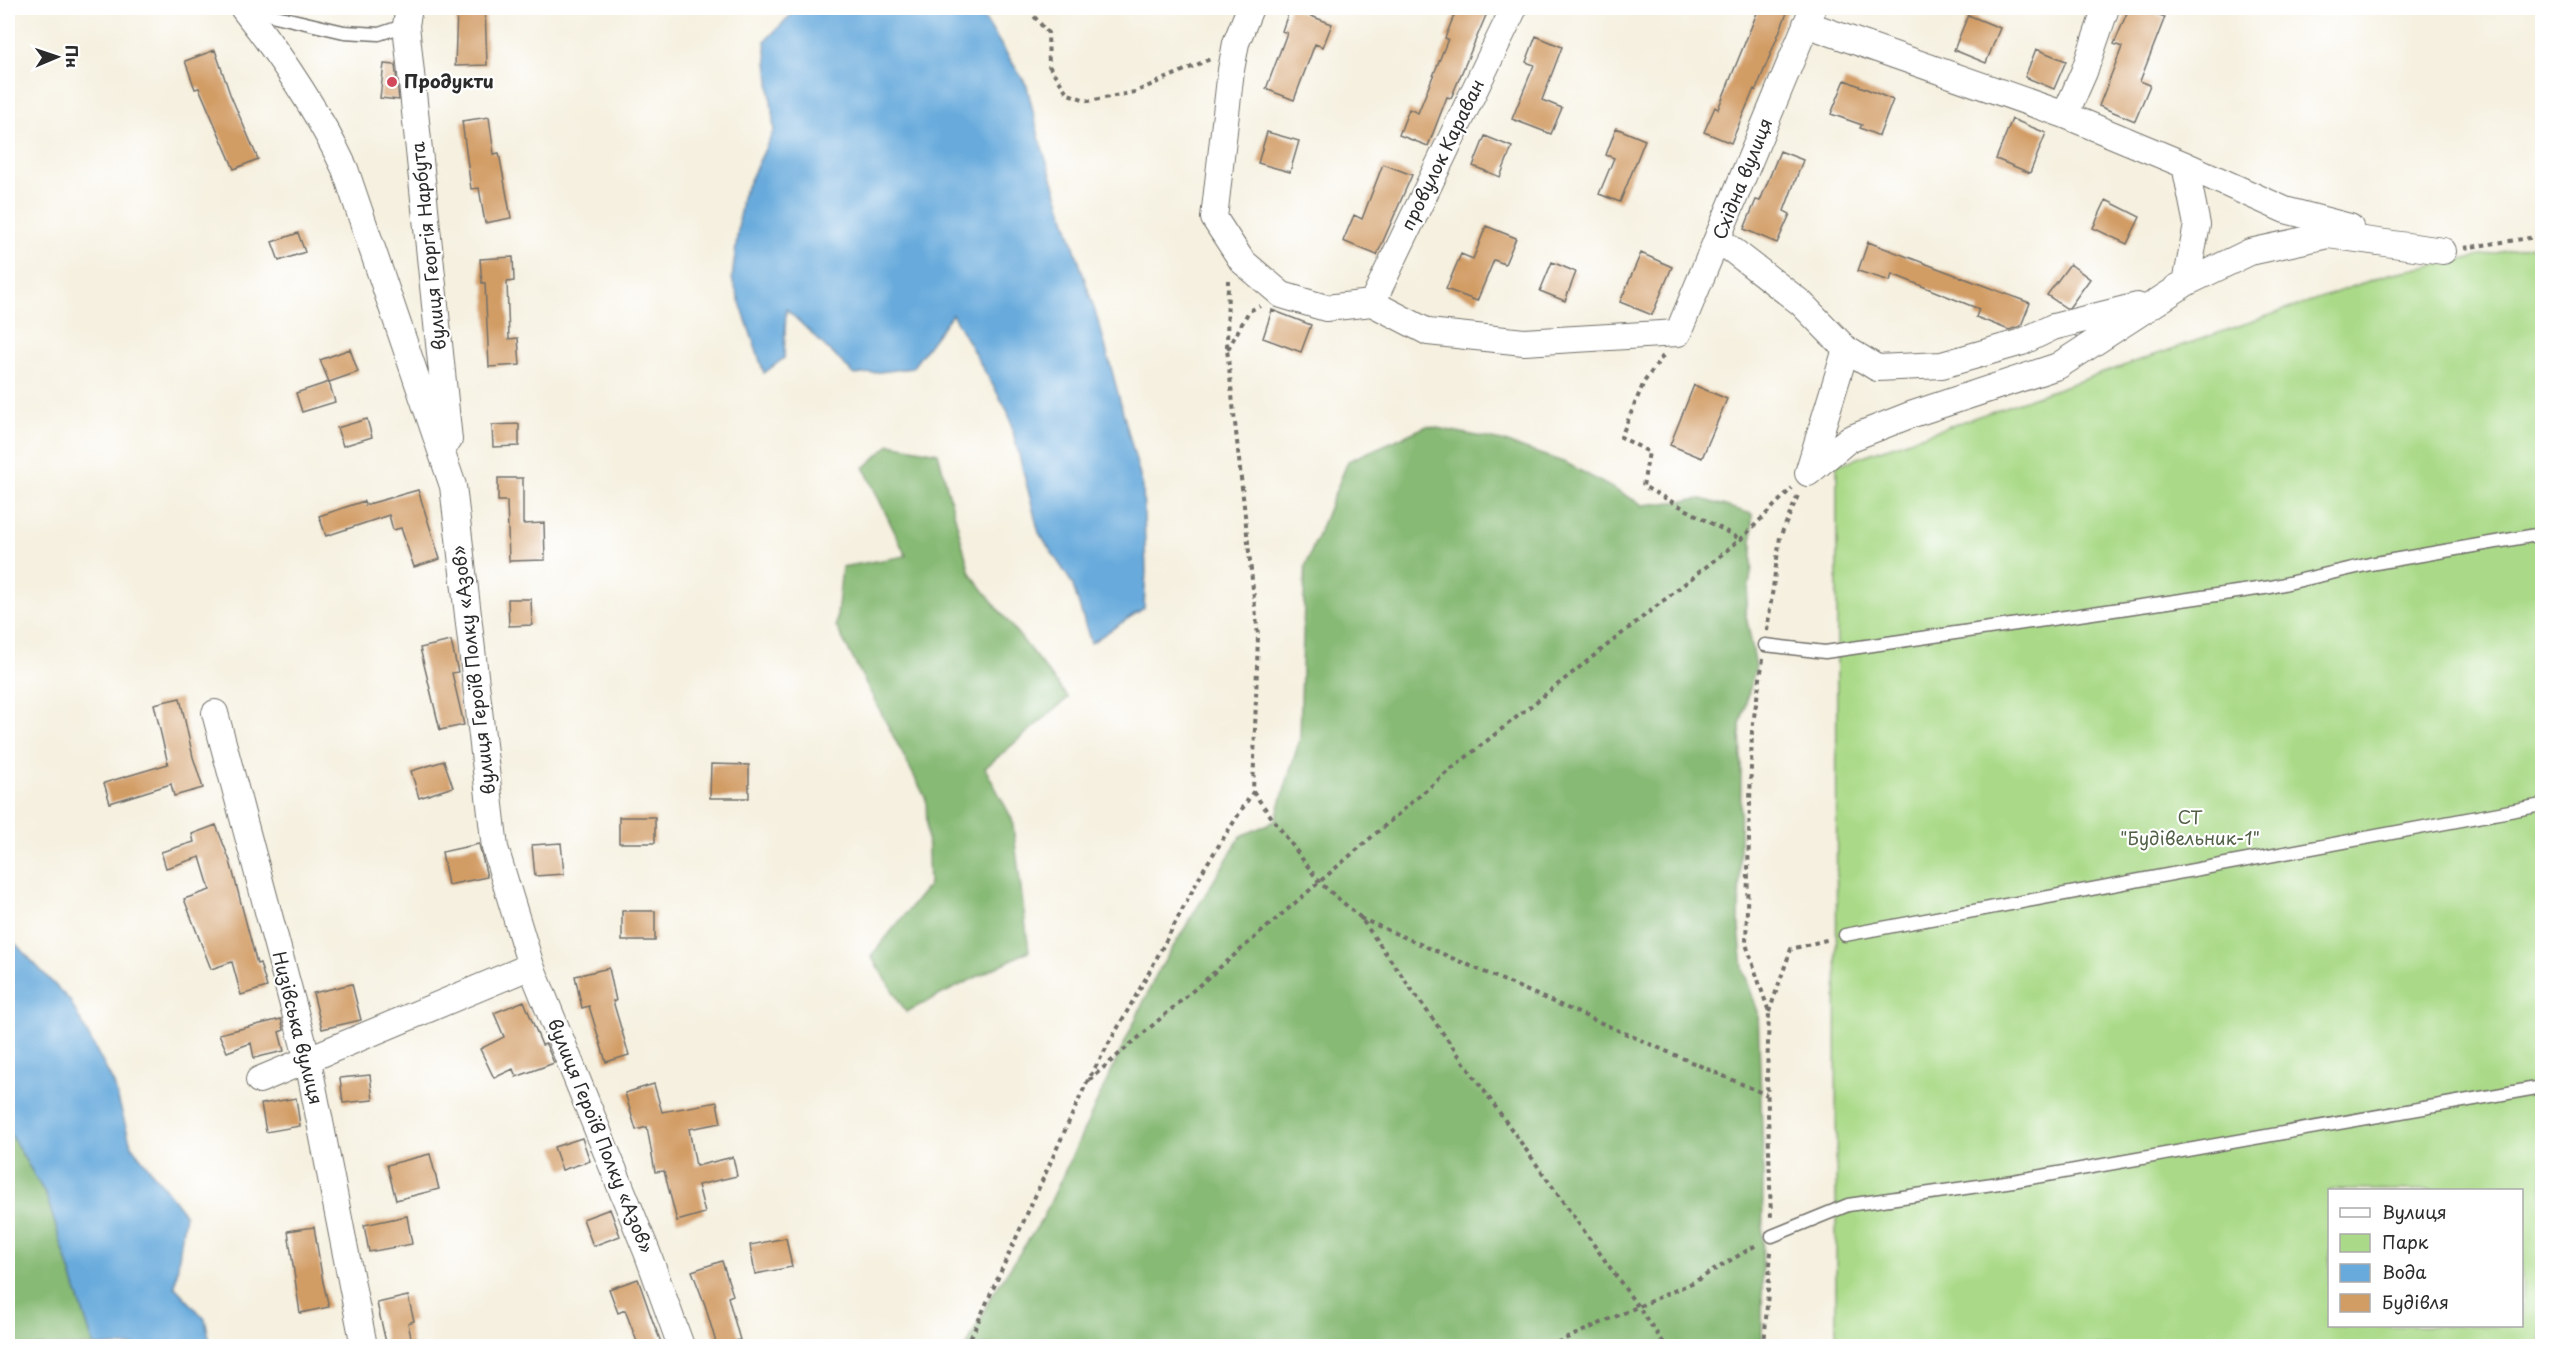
<svg xmlns="http://www.w3.org/2000/svg" width="2550" height="1354" viewBox="0 0 2550 1354" font-family="'Playpen Sans',sans-serif">
	<style>
		.green { fill: #aada88; stroke: #6a825a; stroke-width: 1.5; fill-rule: evenodd }
		.forest { fill: #87ba74; stroke: #597250; stroke-width: 1.5 }
		.water { fill: #68aadc; stroke: #4a6a84; stroke-width: 1.5 }
		.building { fill: #d29c65 }
		.lines { fill: none; stroke-linecap: round; stroke-linejoin: round }
		.lane-casing { stroke: #72706a; stroke-width: 15 }
		.street-casing { stroke: #72706a; stroke-width: 28 }
		.path { stroke: #72706a; stroke-width: 4; stroke-dasharray: 4.5 4.5; stroke-linecap: butt }
		.lane { stroke: #fff; stroke-width: 12 }
		.street { stroke: #fff; stroke-width: 26 }
		.poi-dot { fill: #d1495b; stroke: #fff; stroke-width: 2 }
		.labels { text-anchor: middle; stroke-width: 4.5; stroke-linejoin: round; paint-order: stroke }
		.poi-label { font-size: 18px; font-weight: bold; fill: #2b2b2b; stroke: #fff; text-anchor: start }
		.street-label { font-size: 18px; fill: #2b2b2b; stroke: #fff }
		.park-label { font-size: 18px; fill: #516047; stroke: #fff }
	</style>
	<rect width="100%" height="100%" fill="#fff"/>
	<filter id="ink" filterUnits="userSpaceOnUse"><feTurbulence type="fractalNoise" baseFrequency=".0167" numOctaves="2"/><feDisplacementMap in="SourceGraphic" scale="12" xChannelSelector="R" yChannelSelector="G"/><feConvolveMatrix kernelMatrix="1 2 1 2 8 2 1 2 1" color-interpolation-filters="sRGB"/></filter>
	<filter id="wash" filterUnits="userSpaceOnUse"><feTurbulence type="fractalNoise" baseFrequency=".008" numOctaves="4" result="noise"/><feDisplacementMap in="SourceGraphic" scale="24" xChannelSelector="R" yChannelSelector="G"/><feGaussianBlur stdDeviation="1.35" result="paint"/><feColorMatrix in="noise" values="0 0 0 0 0 0 0 0 0 0 0 0 0 0 0 0 0 1.4 0 .05"/><feComposite in="paint" operator="in"/></filter>
	<g filter="url(#wash)">
		<rect width="100%" height="100%" fill="#f5f0df"/>
		<path class="green" d="M2542,244V1346H1836L1837,465L2389,274ZM2330,1190H2522V1326H2330Z"/>
		<path class="forest" d="M1427,426L1502,441L1566,463L1643,505L1702,499L1752,514V567L1745,611L1756,666L1740,725L1741,765L1739,927L1743,969L1758,1012L1763,1160L1762,1346H967L990,1298L1043,1218L1156,975L1241,836L1275,821L1300,738L1305,567L1348,461Z
			M890,444L938,453L970,573L1068,698L985,768L1012,819L1029,951L906,1012L871,956L929,885L926,799L836,626L842,567L906,556L864,468Z
			M8,1130L46,1195L94,1346H8Z"/>
		<path class="water" d="M798,8H978L1027,86L1040,141L1101,330L1143,487L1146,571L1144,608L1091,643L1072,583L1039,533L1008,412L952,314L912,368L855,375L786,309L784,358L764,373L732,279L742,197L774,130L765,41Z
			M8,936L70,1001L114,1084L131,1145L185,1214L175,1287L205,1319L211,1346H94L46,1195L8,1130Z"/>
		<g id="blocks">
			<path class="building" d="M457,8H485L487,65L455,66Z
				M1290,8L1332,24L1323,47L1315,44L1294,100L1266,89L1287,33L1282,31Z
				M1457,8H1472L1487,13L1451,98L1447,97L1428,146L1399,135L1409,109L1418,113L1448,39L1445,38Z
				M1759,8H1789L1756,90L1754,89L1731,143L1704,132L1715,107L1718,109Z
				M2129,8H2141L2165,17L2140,81L2150,85L2135,121L2099,106L2122,47L2114,44Z
				M1968,15L2000,28L1986,63L1954,50Z
				M1536,36L1562,47L1542,100L1562,108L1551,134L1512,119L1534,65L1526,62Z
				M2036,49L2066,61L2054,89L2025,77Z
				M215,50L230,94L258,159L234,169L199,88L195,89L185,61Z
				M384,64L395,65L399,100L380,98Z
				M1845,80L1893,100L1879,136L1860,128L1862,125L1831,114Z
				M489,117L494,154L499,153L511,218L485,223L479,188L471,189L462,121Z
				M2012,119L2046,133L2030,173L1996,159Z
				M1616,128L1645,140L1620,202L1599,194L1614,158L1606,155Z
				M1267,132L1299,141L1290,172L1258,163Z
				M1485,136L1512,147L1500,177L1473,166Z
				M1780,151L1803,160L1784,211L1790,214L1777,243L1744,229L1756,200L1760,201Z
				M1383,164L1412,175L1377,255L1343,241L1354,215L1362,219Z
				M2106,200L2140,217L2127,244L2093,228Z
				M1486,226L1516,238L1505,264L1494,260L1477,301L1446,289L1461,254L1473,259Z
				M298,233L305,252L279,261L272,242Z
				M1868,242L2030,303L2021,326L2009,330L1976,317L1979,309L1892,274L1890,281L1858,271Z
				M1641,253L1672,267L1652,315L1620,302Z
				M513,257L514,281L507,282L509,339L518,338L520,365L489,367L485,283H482L480,259Z
				M1552,262L1576,272L1565,301L1540,291Z
				M2070,264L2090,279L2069,308H2066L2047,295Z
				M1272,310L1311,325L1301,352L1263,338Z
				M350,349L358,372L329,382L320,360Z
				M329,382L335,402L302,412L296,393Z
				M1694,385L1727,399L1702,458L1670,445Z
				M367,419L372,437L343,446L337,428Z
				M519,424V446L493,447L492,425Z
				M498,478H523V524L544,523L545,560L509,561L507,501H498Z
				M418,490L440,559L414,567L401,528L393,530L389,515L326,536L319,516L364,501L365,505Z
				M508,599H531L532,625L509,626Z
				M451,641L458,672L452,673L464,725L440,730L420,648Z
				M180,698L193,757L203,788L174,796L171,784L110,803L104,783L168,764L154,704Z
				M444,761L453,787L419,798L411,771Z
				M711,764L749,765V798H710Z
				M619,817H655V843H619Z
				M216,825L230,861L257,964L260,963L267,987L241,995L232,962L211,969L184,899L210,890L200,857L166,868L161,852L194,842L192,834Z
				M561,843L564,874L535,876L532,845Z
				M479,844L487,877L448,885L442,852Z
				M622,911H655V941H622Z
				M609,968L616,1001H613L629,1055L606,1062L589,1006L582,1008L575,976Z
				M352,984L361,1020L322,1029L313,993Z
				M524,1001L542,1045L546,1044L554,1063L516,1077L513,1069L494,1078L480,1049L504,1037L494,1013Z
				M281,1019L284,1030L279,1032L284,1051L254,1058L251,1043L227,1052L219,1034Z
				M370,1075L373,1100L343,1103L340,1078Z
				M654,1084L662,1112L717,1102L721,1123L689,1129L696,1166L733,1157L737,1176L698,1185L705,1213L677,1221L664,1171L655,1172L647,1127L636,1130L625,1093Z
				M296,1098L300,1126L266,1132L261,1104Z
				M582,1138L590,1161L562,1170L554,1147Z
				M430,1154L439,1189L396,1200L387,1165Z
				M610,1209L620,1236L593,1246L583,1219Z
				M407,1216L412,1244L369,1252L364,1225Z
				M314,1227L323,1282L329,1307L300,1313L288,1231Z
				M786,1238L792,1267L755,1274L750,1245Z
				M722,1261L733,1295L728,1297L740,1340L717,1346L705,1305L692,1271Z
				M638,1279L653,1322L663,1347H639L625,1310L618,1313L609,1289Z
				M408,1296L414,1321L408,1323L413,1347H387L377,1303Z"/>
		</g>
	</g>
	<g filter="url(#ink)">
		<use href="#blocks" fill-opacity="0" stroke="#72706a" stroke-width="1.5"/>
		<g class="lines">
			<g class="lane-casing">
				<path id="lane" d="M246,9L344,32L379,34L406,25
					M1765,645L1825,652L2271,587L2370,564L2542,534
					M1845,935L2542,805
					M1772,1236L1848,1205L2013,1181L2542,1087"/>
			</g>
			<g class="street-casing">
				<path id="street" d="M243,8C283,59 318,111 345,169L453,486L495,848L531,966L647,1252L681,1346
					M409,8L406,25L449,440
					M1250,8L1236,43L1231,70L1214,218L1242,261L1282,295L1326,308L1372,303L1428,332L1524,342L1678,333L1813,8
					M1806,24L2065,115L2185,165L2285,210L2350,227
					M2065,115L2084,72L2106,8
					M1718,239L1801,303L1846,349L1808,473
					M2176,288L2186,283L2197,225L2185,165
					M1372,303L1514,8
					M1846,349L1877,368L1942,365L2022,342L2053,327L2137,306
					M1808,473L1849,439L1910,415L2058,366L2186,283L2250,252L2328,235L2443,251
					M215,713L308,1061L364,1346
					M259,1080L531,966"/>
			</g>
			<path class="path" d="M1032,8L1033,15L1048,33L1049,66L1068,94L1089,101L1135,92L1210,59
				M2464,248L2542,236
				M1228,349L1249,311L1260,306
				M1663,356L1644,382L1621,437L1649,452L1643,486L1740,539
				M1767,631L1780,537L1799,493
				M1763,659L1752,730L1746,944L1769,1012L1767,1077L1771,1220
				M1253,792L1320,883L1360,917L1666,1346
				M1360,918L1767,1095
				M1769,1012L1791,949L1830,939
				M1089,1080L1445,774L1741,539L1792,488
				M936,1346L970,1339
				M967,1346L1087,1082L1146,978L1205,867L1253,792L1258,635L1227,349L1228,280
				M1549,1346L1694,1282L1758,1244
				M1764,1346L1771,1251"/>
			<use href="#lane" class="lane"/>
			<use href="#street" class="street"/>
		</g>
	</g>
	<circle class="poi-dot" cx="392" cy="82" r="6"/>
	<g class="labels">
		<g class="poi-label">
			<text x="404" y="88">Продукти</text>
		</g>
		<g class="street-label">
			<text transform="translate(1443 155) rotate(-64)" y="6">провулок Караван</text>
			<text transform="translate(1743 179) rotate(-68)" y="6">Східна вулиця</text>
			<text transform="translate(429 246) rotate(-96)" y="6">вулиця Георгія Нарбута</text>
			<text transform="translate(474 670) rotate(-97)" y="6">вулиця Героїв Полку «Азов»</text>
			<text transform="translate(297 1028) rotate(76)" y="6">Низівська вулиця</text>
			<text transform="translate(600 1136) rotate(68)" y="6">вулиця Героїв Полку «Азов»</text>
		</g>
		<g class="park-label">
			<text x="2190" y="824">СТ<tspan x="2190" dy="21">"Будівельник-1"</tspan></text>
		</g>
	</g>
	<rect width="2550" height="1354" fill="none" stroke="#fff" stroke-width="30"/>
	<rect x="2328" y="1189" width="195" height="138" fill="#ffffff" stroke="#aaaaaa" stroke-width="1.5"/>
	<rect x="2340" y="1208" width="30" height="9" fill="#ffffff" stroke="#aaaaaa" stroke-width="1.5"/>
	<text x="2382" y="1219" font-size="18" fill="#2b2b2b">Вулиця</text>
	<rect x="2340" y="1234" width="30" height="18" fill="#aada88" stroke="#aaaaaa" stroke-width="1.5"/>
	<text x="2382" y="1249" font-size="18" fill="#2b2b2b">Парк</text>
	<rect x="2340" y="1264" width="30" height="18" fill="#68aadc" stroke="#aaaaaa" stroke-width="1.5"/>
	<text x="2382" y="1279" font-size="18" fill="#2b2b2b">Вода</text>
	<rect x="2340" y="1294" width="30" height="18" fill="#d29c65" stroke="#aaaaaa" stroke-width="1.5"/>
	<text x="2382" y="1309" font-size="18" fill="#2b2b2b">Будівля</text>
	<g transform="translate(57 57) rotate(88)" stroke="#ffffff" stroke-width="4.5" paint-order="stroke">
	<path d="M0-4.5L10 22L0 15L-10 22Z" fill="#2b2b2b"/>
	<text y="-9" font-size="16" font-weight="bold" text-anchor="middle" fill="#2b2b2b">Пн</text>
	</g>
</svg>
